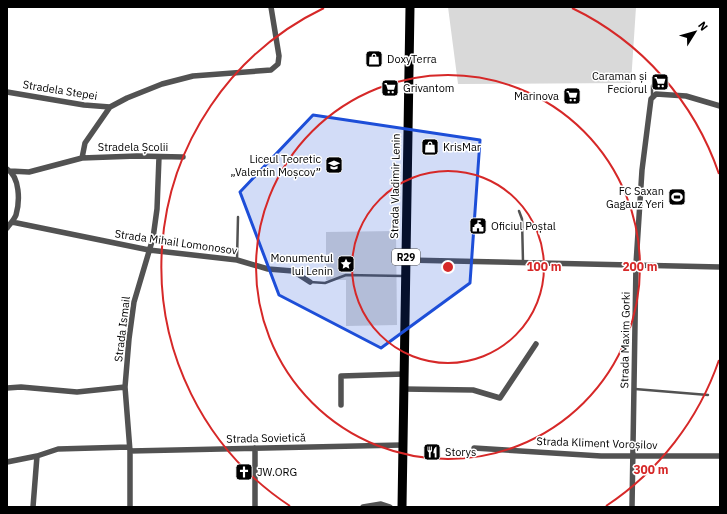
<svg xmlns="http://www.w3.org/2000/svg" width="727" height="514" viewBox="0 0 727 514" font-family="'IBM Plex Sans',sans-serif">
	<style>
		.green { fill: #d9d9d9 }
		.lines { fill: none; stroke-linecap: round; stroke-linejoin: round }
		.lane { stroke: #525252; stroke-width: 2.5 }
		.street { stroke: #525252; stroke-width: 5.5 }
		.primary { stroke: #000; stroke-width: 9 }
		.marked { fill: #1d4ed8; fill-opacity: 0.2; stroke: #1d4ed8; stroke-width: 3; stroke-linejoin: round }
		.ring { fill: none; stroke: #d62828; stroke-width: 2 }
		.labels { text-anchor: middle; stroke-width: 3; stroke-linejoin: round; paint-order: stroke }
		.shield { fill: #fff; stroke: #4c4c4c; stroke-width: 1 }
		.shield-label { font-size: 10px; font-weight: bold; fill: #000 }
		.poi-label { font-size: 11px; fill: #000; stroke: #fff; text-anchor: start }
		.street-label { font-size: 11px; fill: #000; stroke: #fff }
		.centre { fill: #d62828; stroke: #fff; stroke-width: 2 }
		.ring-label { font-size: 12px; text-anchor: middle; font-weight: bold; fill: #d62828; stroke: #fff; stroke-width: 3; stroke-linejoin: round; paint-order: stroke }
	</style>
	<rect width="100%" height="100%" fill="#fff"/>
	<path class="green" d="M448,7H636L631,83L458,84Z
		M396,231L397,325L346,326V280H326V232Z"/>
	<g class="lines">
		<path class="lane" d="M652,96V86L657,79
			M519,211L522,219L523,262
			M237,260L238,217
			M310,282L325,283L346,275L404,276
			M635,389L708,395"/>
		<path class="street" d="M7,92L84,105L110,107
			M82,158L137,156L183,157
			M7,169C20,177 20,201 16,215C14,220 10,224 7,228
			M10,171L29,172L82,158L85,143L110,107L127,98L162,84L193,76L271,70L278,64L279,56L271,7
			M12,222L149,250L237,260L268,269L293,271L310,282
			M406,260L720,267
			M7,388L21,387L77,392L125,387
			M403,389L473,390L500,398L536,344
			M341,405V376L404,374
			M474,448L601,456H720
			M130,451L402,445
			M7,462L37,456L58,449L129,447
			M33,507L37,456
			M130,507V451L125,387L129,339L134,302L153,238L157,209L159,157
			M255,507V448
			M363,507L381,504L390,507
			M632,507L636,264L642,170L651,99L656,94L686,96L720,106"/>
		<path class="primary" d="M402,507L410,7"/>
	</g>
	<path class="marked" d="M313,115L480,140L470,283L381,348L279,295L240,192Z"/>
	<g class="ring">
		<circle cx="448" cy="267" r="96"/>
		<circle cx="448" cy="267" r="192"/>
		<path d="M719 360A287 287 0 0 1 606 506M290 506A287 287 0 0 1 324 8M572 8A287 287 0 0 1 719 174"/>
	</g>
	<defs>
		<g id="shop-square" transform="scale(0.9)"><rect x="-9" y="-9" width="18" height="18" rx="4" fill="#000" stroke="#fff"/><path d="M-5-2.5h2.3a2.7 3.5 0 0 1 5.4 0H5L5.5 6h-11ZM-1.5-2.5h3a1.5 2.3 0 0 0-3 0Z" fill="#fff"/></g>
		<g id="supermarket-square" transform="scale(0.9)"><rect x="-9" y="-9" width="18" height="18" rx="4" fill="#000" stroke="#fff"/><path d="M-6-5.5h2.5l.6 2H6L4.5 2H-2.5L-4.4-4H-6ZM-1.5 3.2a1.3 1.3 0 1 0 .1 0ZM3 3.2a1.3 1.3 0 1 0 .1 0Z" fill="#fff"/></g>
		<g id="school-square" transform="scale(0.9)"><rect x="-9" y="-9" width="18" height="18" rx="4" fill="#000" stroke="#fff"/><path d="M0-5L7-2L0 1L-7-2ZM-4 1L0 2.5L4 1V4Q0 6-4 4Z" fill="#fff"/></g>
		<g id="stadium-square" transform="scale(0.9)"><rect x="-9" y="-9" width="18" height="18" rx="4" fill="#000" stroke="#fff"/><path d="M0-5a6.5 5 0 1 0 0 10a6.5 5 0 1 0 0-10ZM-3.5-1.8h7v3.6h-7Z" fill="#fff"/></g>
		<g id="civic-square" transform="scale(0.9)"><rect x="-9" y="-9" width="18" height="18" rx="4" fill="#000" stroke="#fff"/><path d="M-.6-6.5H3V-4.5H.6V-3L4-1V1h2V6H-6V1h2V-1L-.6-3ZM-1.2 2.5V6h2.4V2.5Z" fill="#fff"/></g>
		<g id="sight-square" transform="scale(0.9)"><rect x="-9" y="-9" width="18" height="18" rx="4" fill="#000" stroke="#fff"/><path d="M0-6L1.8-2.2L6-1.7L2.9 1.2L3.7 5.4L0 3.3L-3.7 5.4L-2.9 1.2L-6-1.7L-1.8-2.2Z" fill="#fff"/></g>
		<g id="restaurant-square" transform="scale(0.9)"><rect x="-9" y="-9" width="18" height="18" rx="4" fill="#000" stroke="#fff"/><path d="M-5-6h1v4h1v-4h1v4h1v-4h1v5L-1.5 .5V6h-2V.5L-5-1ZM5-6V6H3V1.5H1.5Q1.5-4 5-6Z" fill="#fff"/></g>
		<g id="church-square" transform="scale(0.9)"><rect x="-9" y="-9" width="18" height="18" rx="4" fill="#000" stroke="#fff"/><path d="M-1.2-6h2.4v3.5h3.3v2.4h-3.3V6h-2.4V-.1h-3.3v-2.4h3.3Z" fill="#fff"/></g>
	</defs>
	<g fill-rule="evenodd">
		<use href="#shop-square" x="374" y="59"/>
		<use href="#supermarket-square" x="660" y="82"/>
		<use href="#supermarket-square" x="390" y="88"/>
		<use href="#supermarket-square" x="572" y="96"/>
		<use href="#shop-square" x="430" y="147"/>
		<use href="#school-square" x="334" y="165"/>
		<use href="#stadium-square" x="677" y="197"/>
		<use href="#civic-square" x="478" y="226"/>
		<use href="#sight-square" x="346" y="264"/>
		<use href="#restaurant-square" x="432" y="452"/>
		<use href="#church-square" x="244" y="472"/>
	</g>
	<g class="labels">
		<rect class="shield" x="392" y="249" width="28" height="16" rx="3"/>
		<g class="shield-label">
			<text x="406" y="261">R29</text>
		</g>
		<g class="poi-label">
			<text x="387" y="63">DoxyTerra</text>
			<text x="647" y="80" text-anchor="end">Caraman și<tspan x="647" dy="13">Feciorul</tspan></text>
			<text x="403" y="92">Grivantom</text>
			<text x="559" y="100" text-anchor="end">Marinova</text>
			<text x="443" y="151">KrisMar</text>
			<text x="321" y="163" text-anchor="end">Liceul Teoretic<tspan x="321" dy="13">„Valentin Moșcov”</tspan></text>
			<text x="664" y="195" text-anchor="end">FC Saxan<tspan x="664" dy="13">Gagauz Yeri</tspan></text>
			<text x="491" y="230">Oficiul Poștal</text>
			<text x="333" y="262" text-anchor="end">Monumentul<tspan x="333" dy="13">lui Lenin</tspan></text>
			<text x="445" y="456">Storys</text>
			<text x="257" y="476">JW.ORG</text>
		</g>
		<g class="street-label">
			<text transform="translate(60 90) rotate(9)" y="4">Stradela Stepei</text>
			<text x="133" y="151">Stradela Școlii</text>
			<text transform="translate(395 186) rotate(-89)" y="4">Strada Vladimir Lenin</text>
			<text transform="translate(176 242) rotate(8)" y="4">Strada Mihail Lomonosov</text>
			<text transform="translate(122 329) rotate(-83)" y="4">Strada Ismail</text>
			<text transform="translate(625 340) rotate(-89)" y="4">Strada Maxim Gorki</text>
			<text transform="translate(266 438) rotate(-1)" y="4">Strada Sovietică</text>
			<text transform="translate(597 443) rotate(2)" y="4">Strada Kliment Voroșilov</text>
		</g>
	</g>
	<circle cx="448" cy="267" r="6" class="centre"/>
	<g class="ring-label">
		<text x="544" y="271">100 m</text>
		<text x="640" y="271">200 m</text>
		<text x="651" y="474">300 m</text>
	</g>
	<rect width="727" height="514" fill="none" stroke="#000000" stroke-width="16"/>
	<g transform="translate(695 32) rotate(53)" stroke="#ffffff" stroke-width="3" paint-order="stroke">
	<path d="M0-3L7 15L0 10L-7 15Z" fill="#000000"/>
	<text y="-6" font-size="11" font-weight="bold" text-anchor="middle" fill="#000000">N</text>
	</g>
</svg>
